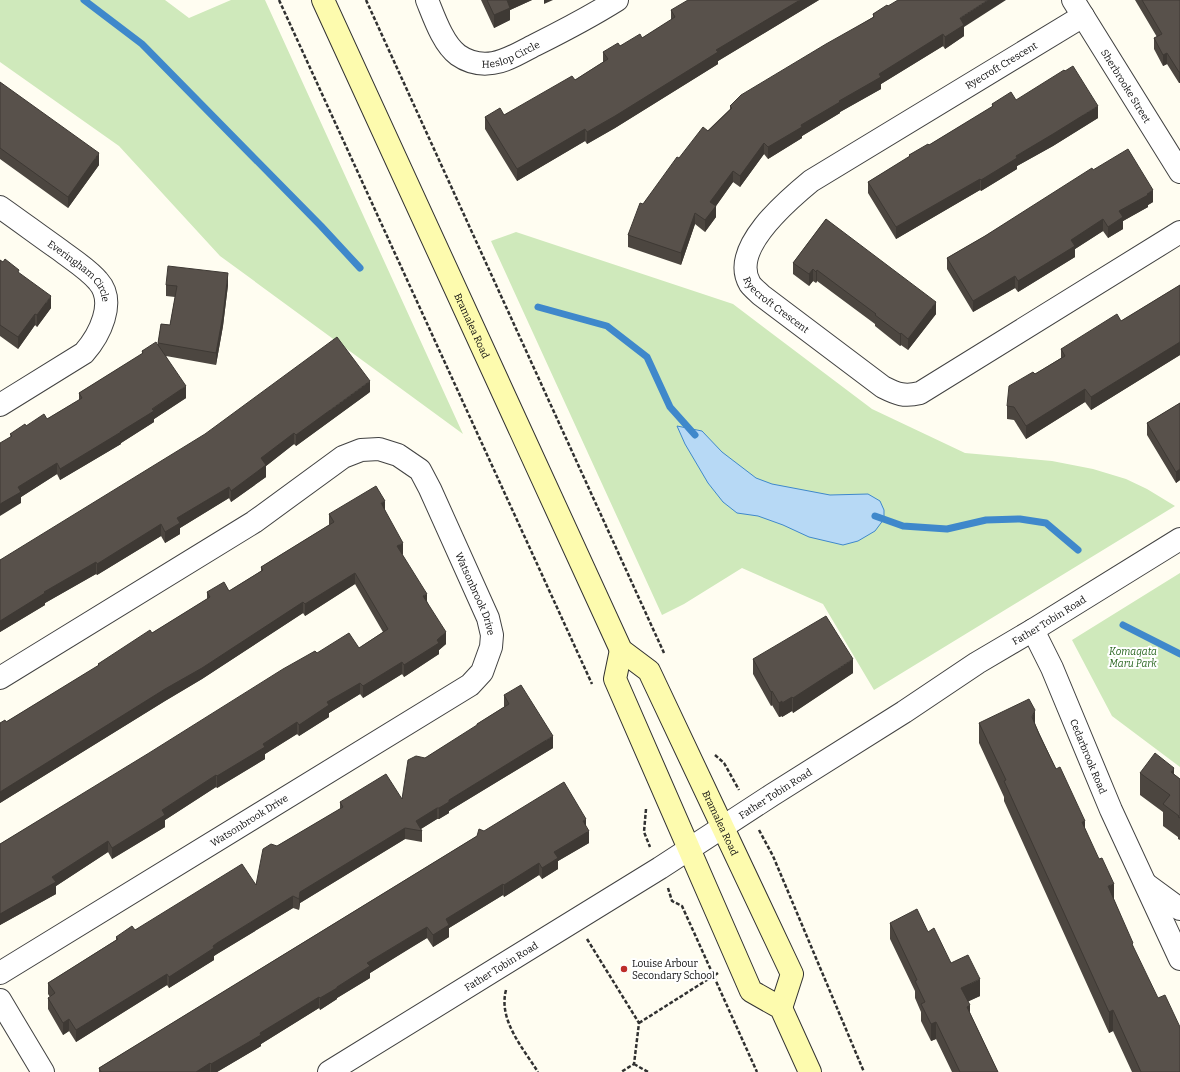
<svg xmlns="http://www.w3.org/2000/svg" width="1180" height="1072" viewBox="0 0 1180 1072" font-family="Bitter,serif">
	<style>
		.green { fill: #cfe9bb }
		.water { fill: #b7d9f5; stroke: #3f88cb }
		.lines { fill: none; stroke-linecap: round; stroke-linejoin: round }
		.stream { stroke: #3f88cb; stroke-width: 7 }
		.minor-casing { stroke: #424242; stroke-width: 24 }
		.tertiary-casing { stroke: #424242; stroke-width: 24 }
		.secondary-casing { stroke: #313131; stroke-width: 24 }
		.path { stroke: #313131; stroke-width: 2.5; stroke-dasharray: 4 2; stroke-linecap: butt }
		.minor { stroke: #fff; stroke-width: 22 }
		.tertiary { stroke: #fff; stroke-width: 22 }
		.secondary { stroke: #fdfbae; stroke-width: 22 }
		.wall { fill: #4c4640 }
		.shaded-wall { fill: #3e3934 }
		.building { fill: #58514b; stroke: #3e3934 }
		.poi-dot { fill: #bd2d29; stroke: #fff; stroke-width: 1.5 }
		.labels { text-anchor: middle; stroke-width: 4; stroke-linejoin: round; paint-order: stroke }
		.street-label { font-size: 10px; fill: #0f0f0f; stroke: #fff }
		.park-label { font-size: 10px; font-style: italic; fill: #296620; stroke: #fff }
		.poi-label { font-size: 10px; fill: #0f0f0f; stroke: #fff; text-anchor: start }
	</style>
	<rect width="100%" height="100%" fill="#fffdf1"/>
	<path class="green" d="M0,0H165L189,18L231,0H265L463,434L220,256L119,146L0,62Z
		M516,232L733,304L872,409L965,453L1052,461L1093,469L1126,479L1147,489L1175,506L874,690L823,604L742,568L684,604L662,615L491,241Z
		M1180,573V767L1112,716L1072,640Z"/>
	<path class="water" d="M677,426L702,431L722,452L756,478L772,484L830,495L868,494L880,501L884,510V519L875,531L858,541L843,545L809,537L783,525L758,516L737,513L723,502L708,483L685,444Z"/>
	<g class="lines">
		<path class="stream" d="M84,0L142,44L321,226L360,268
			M538,307L607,326L647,357L670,407L695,435
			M875,516L903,526L947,529L986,520L1020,519L1046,523L1078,550
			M1123,625L1180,654"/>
		<g class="minor-casing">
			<g id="minor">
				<path id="s1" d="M427,0C434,17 443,44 458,55C468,62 480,65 493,63C507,61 521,52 535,45C563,31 590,17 617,0"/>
				<path id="s2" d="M1073,0L1180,172"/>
				<path id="s3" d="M1083,16L811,181C788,200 729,249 750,284C753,288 758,292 761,295L883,387C897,394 904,397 920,393L1180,232"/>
				<path id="s4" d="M0,207C20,221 40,236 60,250C73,260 88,269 98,281C117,302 99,336 84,353L0,405"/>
				<path id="s5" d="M1033,630L1052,668L1111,810L1180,959"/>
				<path id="s6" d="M0,678L254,522L343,457L361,450L379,449L398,455L420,470L430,489L488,618L492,635L491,647L482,672L470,685L0,973"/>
				<path d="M1147,885L1180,909"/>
				<path d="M0,1000L43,1072"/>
			</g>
		</g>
		<g class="tertiary-casing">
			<g id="tertiary">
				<path id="s7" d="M329,1072L660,868L772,795L904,712L977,663L1033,630L1180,539"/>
			</g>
		</g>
		<g class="secondary-casing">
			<g id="secondary">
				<path id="s8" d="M323,0L621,650L649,671L792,974L781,1008"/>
				<path d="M621,650L615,679L751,991L781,1008L810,1072"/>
			</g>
		</g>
		<path class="path" d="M279,0L592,684
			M366,0L664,653
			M715,755L724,763L739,790
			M646,809L644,832L650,847
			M759,830L773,856L864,1072
			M668,888L672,901L682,906L757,1072
			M587,939L639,1023L634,1064L621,1072
			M506,990C498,1020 523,1048 538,1072
			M639,1023L718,973
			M634,1064L648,1072"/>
		<use href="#minor" class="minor"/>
		<use href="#tertiary" class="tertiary"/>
		<use href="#secondary" class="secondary"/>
	</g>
	<path class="wall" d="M481,0H532L510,10V20L494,28Z
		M819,0L718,61V64L615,128L587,144L585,141L517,181L485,129V117L504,115L575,80L603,62V52L642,38L671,20V10Z
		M1135,0H1180L1179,83L1167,64L1163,66L1154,49V38L1157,37Z
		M888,6L964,27V36L945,49L943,46L881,84V89L840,112V113L802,136V138L768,159L764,154L740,187L733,182L716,206V217L705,232L695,224L681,265L628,247V235L643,204L679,158L730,109V106L873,17V14Z
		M0,82L99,165L68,208L0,159Z
		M1016,100L1098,118L1053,146L1017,166V169L981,191L980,190L896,239L868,193V182L909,157V155L929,145L992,107V104Z
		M1093,170L1153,202L1148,205V207L1123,221V229L1108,238L1103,231L1075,249V257L1018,292L1015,288L973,312L947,269V258L985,236Z
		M826,219L936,314L908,350L901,345L900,346L875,326V324L817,281L816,283L813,281L809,286L793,274V263Z
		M0,260L19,274L51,308L37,327L35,325L18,349L0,336Z
		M166,285H228L223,326L216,365L166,356L186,398L154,419V422L121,443V444L60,480L57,474L21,497V503L10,434L26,426L47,419L79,400V393L142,354V351L158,344L161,324L170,325L175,297L166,296Z
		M1180,285V355L1091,410L1085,402L1026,439L1014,420L1007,419V406L1035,374L1061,358V349L1121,321Z
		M370,392L296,446L294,444L266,466V477L231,502L229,498L180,528V534L165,543L161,536L97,575L96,574L45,603V605L0,632V560Z
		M1180,403V480L1176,483L1147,435V423Z
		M385,510L403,554H402L427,601L446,644L439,650V654L404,677L402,674L363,698L360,694L329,713V717L299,736L297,734L265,754V759L217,788L216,787L165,820V827L112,859L108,852L56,886V894L0,925V844L317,653L359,648L383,632L355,584L305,616L303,613L202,679L165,701L0,803V723L6,722L98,666V664L152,633L207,599V592L229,591L261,571V567L329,525V514Z
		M753,659L853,673L793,713L792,711L782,717V716L779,717L772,705L771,706L753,674Z
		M504,695L553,748L449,811V813L439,819H437L421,829L422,831V842L405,839L300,903L299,910L293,908L217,954L214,956V960L169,988L167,985L76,1042L69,1031L63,1035L48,1009V998L50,997L48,994V983L116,940V937L256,885L277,846L340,809V802L402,799L425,758L477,726V724L504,707Z
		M979,723L1035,724L1056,769L1085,829L1133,946L1180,1072H1132L1113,1031L1109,1033L1004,801V797L979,743Z
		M1140,773L1174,774L1180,779V840L1178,839V837L1163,826V812L1140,795Z
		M586,828L589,843L558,861V869L542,879L539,875L504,897L503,895L449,928V937L433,947L427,938L410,948L370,973V978L337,998V999L320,1010L319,1008L261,1044V1046L217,1072H99V1068L477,836L484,831Z
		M890,923L928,932L951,963L980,996L968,1001L970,1013L998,1072H952L936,1039L931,1041L921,1021V1012L915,998V991L890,939Z"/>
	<path class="shaded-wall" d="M506,0H532L510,10V20L494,28V15Z
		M544,0H553L544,4Z
		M800,0H819L718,61V64L615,128L587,144V132L716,50Z
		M988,0H1006L964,27V36L945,49V37L960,18Z
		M943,34V46L881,84V89L840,112V113L802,136V138L768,159V147L801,125L839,101L879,74Z
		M1167,53V64L1163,66V55Z
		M1179,72H1180V83H1179Z
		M1098,106V118L1053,146L1017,166V169L981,191V180L1016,156Z
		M585,129V141L517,181V169Z
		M764,143V154L740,187V176Z
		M99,153V165L68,208V197Z
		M733,171V182L716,206V217L705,232V220L710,202Z
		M980,179V190L896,239V227Z
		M1153,190V202L1148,205V207L1123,221V229L1108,238V227L1119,211Z
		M695,213V224L681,265V253Z
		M1103,219V231L1075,249V257L1018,292V281L1071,240Z
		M813,269V281L809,286V274Z
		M817,270V281L816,283V272Z
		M228,273V285L223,326L216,365V353Z
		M1015,276V288L973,312V301Z
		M51,296V308L37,327V315Z
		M936,302V314L908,350V339Z
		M35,314V325L18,349V337Z
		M901,333V345L900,346V334Z
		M1180,342V355L1091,410V397Z
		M370,381V392L296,446V435Z
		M186,386V398L154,419V422L121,443V444L60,480V469L120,432Z
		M1085,389V402L1026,439V426Z
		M294,433V444L266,466V477L231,502V491L261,458Z
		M57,463V474L21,497V503L0,516V504L18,487Z
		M1180,469V480L1176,483V472Z
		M229,487V498L180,528V534L165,543V532L177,518Z
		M385,501V513L381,503Z
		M161,524V536L97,575V564Z
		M403,543V554L397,558V546Z
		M96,562V574L45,603V605L0,632V621L44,592Z
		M355,573V584L305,616V604Z
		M427,594V606L423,596Z
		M303,602V613L202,679L165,701L0,803V792Z
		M446,632V644L439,650V654L404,677V665Z
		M853,659V673L793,713V698Z
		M402,662V674L363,698V686Z
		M360,683V694L329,713V717L299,736V725L327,702Z
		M772,691V705L771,706V692Z
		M792,697V711L782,717V703Z
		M782,701V716L779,717V703Z
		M1035,710V730L1032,717Z
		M297,722V734L265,754V759L217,788V776L263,744Z
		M553,736V748L449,811V813L439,819V808L449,800Z
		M1174,768V790L1171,772Z
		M216,775V787L165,820V827L112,859V848L162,810Z
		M437,808V819L419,830L416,821Z
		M586,819V831L583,821Z
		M1085,821V841L1082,822Z
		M405,828V839L300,903L299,910V899L300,892Z
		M589,831V843L558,861V869L542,879V868L554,852Z
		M108,841V852L56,886V894L0,925V914L52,877Z
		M539,863V875L504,897V885Z
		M503,884V895L449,928V937L433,947V935L446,919Z
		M1114,884V904L1108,886Z
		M293,896V908L217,954L214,956V960L169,988V977L217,943Z
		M427,927V938L370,973V978L337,998V999L320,1010V998L337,987L367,963Z
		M167,974V985L76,1042V1030Z
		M980,979V996L961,1005V988Z
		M319,997V1008L261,1044V1046L217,1072H211V1064L260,1033Z
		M970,1005V1022L967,1007Z
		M1113,1010V1031L1109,1033V1012Z
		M69,1019V1031L63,1035V1023Z
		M936,1022V1039L931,1041V1024Z
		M210,1063V1072H196Z"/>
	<path class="building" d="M487,0H507L510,8L494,15Z
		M688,0H800L716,50L718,52L615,116L587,132L585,129L517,169L485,117L500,108L504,115L572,76L575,80L608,59L603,52L618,43L620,46L640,34L642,38L675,17L671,10Z
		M898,0H988L960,18L964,25L945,37L943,34L879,74L881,77L839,101L840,102L801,125L802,127L768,147L764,143L740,176L733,171L710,202L716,206L705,220L695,213L681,253L628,235L640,203L643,204L677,157L679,158L703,127L708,131L732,108L730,106L741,95L826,44L874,17L873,14L887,5L888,6Z
		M1142,0H1180V72H1179L1167,53L1163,55L1154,38L1162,34Z
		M1073,66L1098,106L1053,134L1016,156L1017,158L981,180L980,179L896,227L868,182L910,156L909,155L928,144L929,145L993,106L992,104L1011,92L1016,100L1064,70L1065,71Z
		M0,82L99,153L68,197L0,148Z
		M1128,149L1153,190L1147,194L1148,195L1119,211L1123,217L1108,227L1103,219L1071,240L1075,246L1018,281L1015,276L973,301L947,258L985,236L1092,168L1093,170Z
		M826,219L936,302L908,339L901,333L900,334L875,315L876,314L817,270L816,272L813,269L809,274L793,263Z
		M5,259L19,270L18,272L51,296L37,315L35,314L18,337L0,325V260L3,262Z
		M168,266L228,273L223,315L216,353L158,343L161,324L170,325L177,286L166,285Z
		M1180,285V342L1091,397L1085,389L1026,426L1014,407L1007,406L1009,386L1033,372L1035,374L1065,356L1061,349L1117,314L1121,321Z
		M337,337L370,381L296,435L294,433L261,458L266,465L231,491L229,487L177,518L180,523L165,532L161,524L97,564L96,562L44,592L45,593L0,621V560L205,434Z
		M156,342L186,386L152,409L154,411L120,432H121L60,469L57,463L18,487L21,492L0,504V443L12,436L10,434L25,424L26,426L44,414L47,419L82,398L79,393L143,353L142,351Z
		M1180,403V469L1176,472L1147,423Z
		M376,486L385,501L381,503L403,543L397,546L427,594L423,596L446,632L437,640L439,643L404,665L402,662L363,686L360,683L327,702L329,705L299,725L297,722L263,744L265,747L217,776L216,775L162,810L165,815L112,848L108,841L52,877L56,882L0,914V844L149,753L283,669L315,651L317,653L349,633L359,648L388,629L355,573L305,604L303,602L202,668L165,689L0,792V723L5,720L6,722L99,665L98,664L150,630L152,633L210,597L207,592L224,582L229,591L263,570L261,567L334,522L329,514Z
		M826,616L853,659L793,698L792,697L782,703V701L779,703L772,691L771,692L753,659Z
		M521,685L553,736L449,800V802L439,808H437L416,821L422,831L405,828L300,892L299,899L293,896L217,943L213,946L214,948L169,977L167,974L76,1030L69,1019L63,1023L48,998L55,993L48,983L118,939L116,937L132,926L135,930L242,864L256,885L263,849L271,844L277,846L343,807L340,802L386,774L402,799L408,760L416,756L425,758L477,725V724L509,704L504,695Z
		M1029,699L1035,710L1032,717L1039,734L1056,769L1060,767L1085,821L1082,822L1099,859L1102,858L1114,884L1108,886L1133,943L1132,944L1158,998L1165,995L1180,1027V1072H1141L1113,1010L1109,1012L1004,781L1006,780L979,723Z
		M1155,753L1174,768L1171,772L1180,779V818L1178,817L1179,816L1163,804L1170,795L1140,773Z
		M564,782L586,819L583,821L589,831L554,852L558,858L542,868L539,863L504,885L503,884L446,919L449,925L433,935L427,927L410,937L367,963L370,966L337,987V988L320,998L319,997L260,1033L261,1035L211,1064L210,1063L196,1072H101L99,1068L477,836L479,829L484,831Z
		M917,909L928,932L934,928L951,963L968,955L980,979L961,988L970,1005L967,1007L998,1072H960L936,1022L931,1024L921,1004L925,1002L915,981L917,980L890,923Z"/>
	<circle class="poi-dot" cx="624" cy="969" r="4"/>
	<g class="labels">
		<g class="street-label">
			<text dy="4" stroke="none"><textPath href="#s1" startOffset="120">Heslop Circle</textPath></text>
			<text transform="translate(1001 65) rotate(-31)" y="4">Ryecroft Crescent</text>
			<text dy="4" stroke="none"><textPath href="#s2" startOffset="101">Sherbrooke Street</textPath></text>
			<text dy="4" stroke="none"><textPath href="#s4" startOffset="103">Everingham Circle</textPath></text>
			<text dy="4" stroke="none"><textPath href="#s3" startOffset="480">Ryecroft Crescent</textPath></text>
			<text dy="4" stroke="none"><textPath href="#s8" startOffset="358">Bramalea Road</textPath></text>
			<text dy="4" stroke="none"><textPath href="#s6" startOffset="628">Watsonbrook Drive</textPath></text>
			<text dy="4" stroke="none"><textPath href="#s7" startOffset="850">Father Tobin Road</textPath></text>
			<text dy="4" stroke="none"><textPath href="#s5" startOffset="138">Cedarbrook Road</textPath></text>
			<text dy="4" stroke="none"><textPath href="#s7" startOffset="526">Father Tobin Road</textPath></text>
			<text transform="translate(249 820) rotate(-32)" y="4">Watsonbrook Drive</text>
			<text dy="4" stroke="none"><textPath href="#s8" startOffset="918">Bramalea Road</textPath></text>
			<text dy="4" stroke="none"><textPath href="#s7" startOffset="202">Father Tobin Road</textPath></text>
		</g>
		<g class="park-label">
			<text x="1133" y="655">Komagata<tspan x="1133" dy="12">Maru Park</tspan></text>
		</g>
		<g class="poi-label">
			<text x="632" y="967">Louise Arbour<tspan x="632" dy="12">Secondary School</tspan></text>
		</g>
	</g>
</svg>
